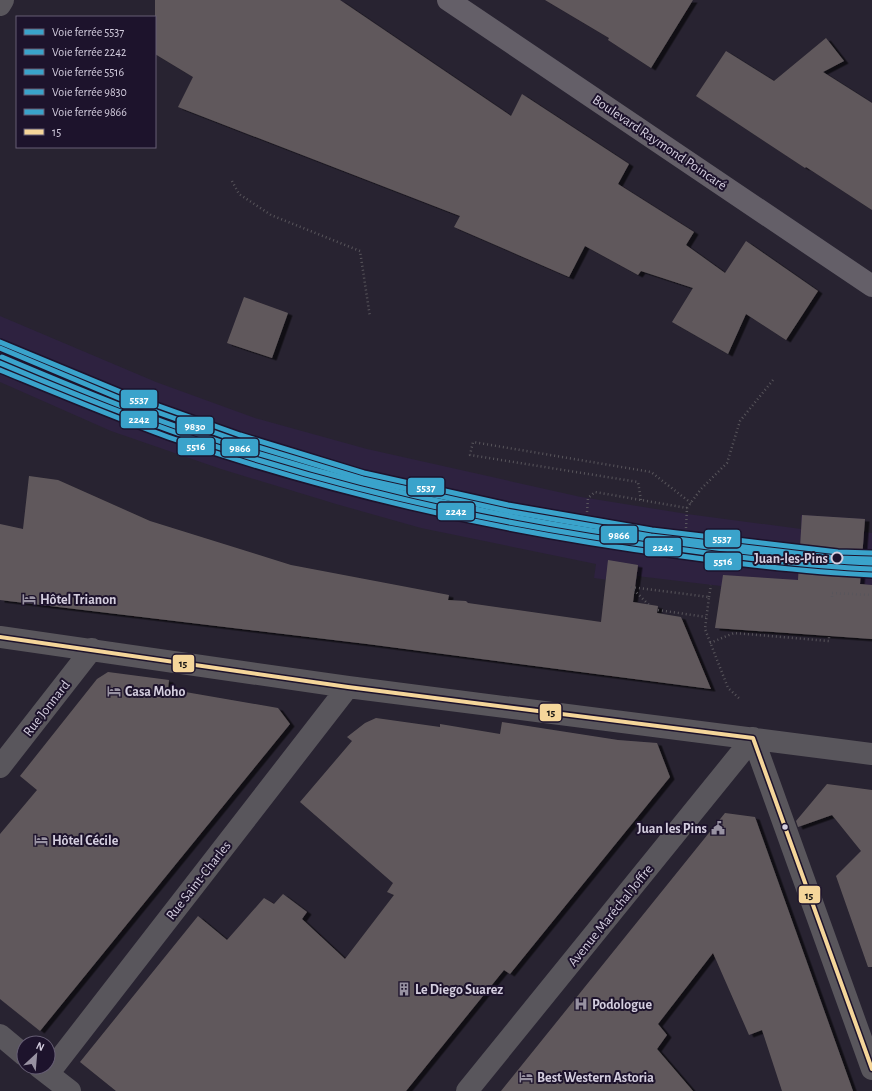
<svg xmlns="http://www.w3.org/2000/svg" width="872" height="1091" viewBox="0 0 872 1091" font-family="'Alegreya Sans',sans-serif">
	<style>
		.built { fill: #2e2240 }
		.building { fill: #61595c; filter: url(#shadow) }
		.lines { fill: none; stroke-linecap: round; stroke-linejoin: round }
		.path { stroke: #59565c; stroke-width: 2.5; stroke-dasharray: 1 3; stroke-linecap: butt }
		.minor { stroke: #59565c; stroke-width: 22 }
		.major { stroke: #645f68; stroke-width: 22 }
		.bus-1-casing { stroke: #1d132c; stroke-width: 7 }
		.bus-1 { stroke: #f5d69a; stroke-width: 4 }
		.rail-1-casing { stroke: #1d132c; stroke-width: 8 }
		.rail-2-casing { stroke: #1d132c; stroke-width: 8 }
		.rail-3-casing { stroke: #1d132c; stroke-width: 8 }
		.rail-4-casing { stroke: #1d132c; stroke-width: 8 }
		.rail-5-casing { stroke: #1d132c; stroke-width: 8 }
		.rail-1 { stroke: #3aa3cb; stroke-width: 5 }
		.rail-2 { stroke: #3aa3cb; stroke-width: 5 }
		.rail-3 { stroke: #3aa3cb; stroke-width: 5 }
		.rail-4 { stroke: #3aa3cb; stroke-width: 5 }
		.rail-5 { stroke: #3aa3cb; stroke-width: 5 }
		.stop-dot { fill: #1d132c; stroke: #d4cedf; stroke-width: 2 }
		.bus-dot { fill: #d4cedf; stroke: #1d132c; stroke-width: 1.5 }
		.labels { text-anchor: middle; stroke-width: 4; stroke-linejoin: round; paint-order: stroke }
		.street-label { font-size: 14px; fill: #d4cedf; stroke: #1d132c }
		.stop-label { font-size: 14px; font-weight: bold; fill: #d4cedf; stroke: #1d132c; text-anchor: end }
		.poi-label { font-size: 14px; font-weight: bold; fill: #d4cedf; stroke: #1d132c; text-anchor: start }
		.line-badge { stroke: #1d132c; stroke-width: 1.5 }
		.badge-label { font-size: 11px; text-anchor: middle; font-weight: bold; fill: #fff }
		.pale-badge-label { font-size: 11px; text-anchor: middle; font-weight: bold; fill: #111 }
	</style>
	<defs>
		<filter id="shadow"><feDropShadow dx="4.5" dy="2.5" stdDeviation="0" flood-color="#0009"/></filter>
	</defs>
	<rect width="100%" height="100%" fill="#282331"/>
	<path class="built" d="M0,316L156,382L255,418L367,449L581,497L687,514L801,529V515L865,519L864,532L872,533V600L720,590L721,586L637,576L636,584L594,578L596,564L421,528L336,504L221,469L111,431L0,382Z"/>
	<path class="building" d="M155,0H340L511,116L522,94L629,164L618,184L694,232L686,245L725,273L746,241L818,291L786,340L746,314L728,354L672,322L693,288L641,271L638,275L585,246L569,277L454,227L460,216L178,107L193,77L155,54Z
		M545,0H693L651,68L608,40L609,38Z
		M826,38L844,61L823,72L872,103V210L806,167L805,168L696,96L726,51L774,81Z
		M244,297L288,313L272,358L227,343Z
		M29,476L58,480L150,521L291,565L449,595L448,600L466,601L468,603L601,622L608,560L638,565L633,602L658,606L657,613L681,617L711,689L367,644L0,600V524L23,529Z
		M802,515L865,519L860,584L872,585V639L715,628L723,575L798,580Z
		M108,672L169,680L168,689L278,708L290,724L40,1031L0,999V834L37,790L20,776L97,679Z
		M376,718L440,727V724L500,734L502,722L618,740L657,743L670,777L510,974L504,970L406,1091H116L80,1062L198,916L227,940L264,898L274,904L283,894L307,912L302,919L345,959L394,895L387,892L393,883L300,802L352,741L347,737L365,723Z
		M827,784L872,790V967H868L836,876L861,851L832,815L798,827L796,821Z
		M725,813L755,817L853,1091H782L762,1030L749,1035L713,953L658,1024L667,1035L657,1049L693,1091H501Z"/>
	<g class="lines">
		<path class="path" d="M232,181L239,194L271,215L360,251L370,317
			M641,500L638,482L470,455L473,442L651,472L691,503
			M587,512L588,498L595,492L687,508
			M686,528L687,508L701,489L727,463L740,421L773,380
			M631,587L709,597L705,629L728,688L740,699
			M631,587L649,605
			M709,597L711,585
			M832,597V593L872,595
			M658,610L706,617
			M710,643L734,633L829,641V636"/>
		<path class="minor" d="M0,5L3,0
			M0,637L348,687L872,754
			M753,738L872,1069
			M0,767L92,649
			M0,1035L24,1055
			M39,1067L70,1091
			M48,1074L348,687
			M467,1091L753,738"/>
		<path class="major" d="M448,0L872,286"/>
		<g class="bus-1-casing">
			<path id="bus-1" d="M0,637L348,687L753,738L872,1069"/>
		</g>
		<use href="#bus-1" class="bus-1"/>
		<g class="rail-1-casing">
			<path id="rail-1" d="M0,342L128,395L240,435L364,473L508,505L652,530L838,552L872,553"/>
		</g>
		<g class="rail-2-casing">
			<path id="rail-2" d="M0,363C85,399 170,433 258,460C396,502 536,531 678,549C743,558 807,566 872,569"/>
		</g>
		<g class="rail-3-casing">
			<path id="rail-3" d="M0,370C56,393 111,416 168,437C332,494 502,532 674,555C739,564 805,572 872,575"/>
		</g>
		<g class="rail-4-casing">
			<path id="rail-4" d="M0,348L126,401L238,441L363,479L507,511L651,536L837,558L872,559"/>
		</g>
		<g class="rail-5-casing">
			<path id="rail-5" d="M2,357C87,393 172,428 260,454C397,496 537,525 679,543C743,552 807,560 872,563"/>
		</g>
		<use href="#rail-1" class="rail-1"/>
		<use href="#rail-2" class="rail-2"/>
		<use href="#rail-3" class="rail-3"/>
		<use href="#rail-4" class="rail-4"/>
		<use href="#rail-5" class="rail-5"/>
	</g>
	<defs>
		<g id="hotel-bare" transform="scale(1.08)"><path d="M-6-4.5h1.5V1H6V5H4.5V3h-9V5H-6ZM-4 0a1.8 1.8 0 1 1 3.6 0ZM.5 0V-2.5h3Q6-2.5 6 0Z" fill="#9892a2" stroke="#1d132c" stroke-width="2.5" paint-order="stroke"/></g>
		<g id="civic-bare" transform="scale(1.08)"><path d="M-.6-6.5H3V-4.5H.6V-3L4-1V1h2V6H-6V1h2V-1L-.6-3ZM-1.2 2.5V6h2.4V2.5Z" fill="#9892a2" stroke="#1d132c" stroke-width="2.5" paint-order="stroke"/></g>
		<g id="building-bare" transform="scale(1.08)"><path d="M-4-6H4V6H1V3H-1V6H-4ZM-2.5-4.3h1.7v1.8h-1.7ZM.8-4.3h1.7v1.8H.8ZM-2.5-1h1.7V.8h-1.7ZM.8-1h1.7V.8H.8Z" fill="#9892a2" stroke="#1d132c" stroke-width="2.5" paint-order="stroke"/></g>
		<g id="hospital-bare" transform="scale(1.08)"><path d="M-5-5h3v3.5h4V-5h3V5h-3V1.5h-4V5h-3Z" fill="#9892a2" stroke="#1d132c" stroke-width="2.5" paint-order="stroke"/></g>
	</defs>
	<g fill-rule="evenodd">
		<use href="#hotel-bare" x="29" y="599"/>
		<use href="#hotel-bare" x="114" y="691"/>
		<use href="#civic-bare" x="718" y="828"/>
		<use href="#hotel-bare" x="41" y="840"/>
		<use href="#building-bare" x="404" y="989"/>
		<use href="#hospital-bare" x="581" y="1004"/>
		<use href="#hotel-bare" x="526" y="1077"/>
	</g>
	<circle class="stop-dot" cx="837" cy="558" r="5.5"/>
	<circle class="bus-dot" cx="785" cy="827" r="3.5"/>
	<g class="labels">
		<g class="street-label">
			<text transform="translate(660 142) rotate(34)" y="5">Boulevard Raymond Poincaré</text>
			<text transform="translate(46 708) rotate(-52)" y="5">Rue Jonnard</text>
			<text transform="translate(198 880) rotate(-52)" y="5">Rue Saint-Charles</text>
			<text transform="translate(610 915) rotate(-51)" y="5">Avenue Maréchal Joffre</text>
		</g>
		<g class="stop-label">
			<text x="828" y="563">Juan-les-Pins</text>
		</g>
		<g class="poi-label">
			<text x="40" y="604">Hôtel Trianon</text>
			<text x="125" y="696">Casa Moho</text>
			<text x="707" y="833" text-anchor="end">Juan les Pins</text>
			<text x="52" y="845">Hôtel Cécile</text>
			<text x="415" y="994">Le Diego Suarez</text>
			<text x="592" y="1009">Podologue</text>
			<text x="537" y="1082">Best Western Astoria</text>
		</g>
	</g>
	<g class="line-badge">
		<rect x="120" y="389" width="38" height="20" rx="4" fill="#3aa3cb"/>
		<rect x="120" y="410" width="38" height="19" rx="4" fill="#3aa3cb"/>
		<rect x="176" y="416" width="38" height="19" rx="4" fill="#3aa3cb"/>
		<rect x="177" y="437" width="38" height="19" rx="4" fill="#3aa3cb"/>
		<rect x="221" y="438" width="38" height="19" rx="4" fill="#3aa3cb"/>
		<rect x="407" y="477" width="38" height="19" rx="4" fill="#3aa3cb"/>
		<rect x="437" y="502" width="38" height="19" rx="4" fill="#3aa3cb"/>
		<rect x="600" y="525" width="38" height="19" rx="4" fill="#3aa3cb"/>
		<rect x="704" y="529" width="37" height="19" rx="4" fill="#3aa3cb"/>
		<rect x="644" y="537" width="38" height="20" rx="4" fill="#3aa3cb"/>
		<rect x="704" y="552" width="38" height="19" rx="4" fill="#3aa3cb"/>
		<rect x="172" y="654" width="23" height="19" rx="4" fill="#f5d69a"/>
		<rect x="539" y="703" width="23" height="19" rx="4" fill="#f5d69a"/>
		<rect x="798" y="885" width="23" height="19" rx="4" fill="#f5d69a"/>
	</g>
	<g class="badge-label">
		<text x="139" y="403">5537</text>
		<text x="139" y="423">2242</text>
		<text x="195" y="430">9830</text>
		<text x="196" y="450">5516</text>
		<text x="240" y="452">9866</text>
		<text x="426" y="491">5537</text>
		<text x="456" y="515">2242</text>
		<text x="619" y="539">9866</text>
		<text x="722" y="542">5537</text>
		<text x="663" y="551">2242</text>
		<text x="723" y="565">5516</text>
	</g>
	<g class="pale-badge-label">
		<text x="183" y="667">15</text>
		<text x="551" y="716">15</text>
		<text x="809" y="899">15</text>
	</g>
	<rect x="16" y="16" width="140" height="132" fill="#1d132c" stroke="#665e74"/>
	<rect x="24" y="29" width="20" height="6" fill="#3aa3cb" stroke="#665e74"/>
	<text x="52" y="36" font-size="12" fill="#d4cedf">Voie ferrée 5537</text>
	<rect x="24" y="49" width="20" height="6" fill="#3aa3cb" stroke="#665e74"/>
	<text x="52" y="56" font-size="12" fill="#d4cedf">Voie ferrée 2242</text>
	<rect x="24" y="69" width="20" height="6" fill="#3aa3cb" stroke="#665e74"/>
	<text x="52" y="76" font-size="12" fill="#d4cedf">Voie ferrée 5516</text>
	<rect x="24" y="89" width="20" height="6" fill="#3aa3cb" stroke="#665e74"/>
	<text x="52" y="96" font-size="12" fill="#d4cedf">Voie ferrée 9830</text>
	<rect x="24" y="109" width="20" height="6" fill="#3aa3cb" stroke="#665e74"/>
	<text x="52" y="116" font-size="12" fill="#d4cedf">Voie ferrée 9866</text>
	<rect x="24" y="129" width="20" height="6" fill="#f5d69a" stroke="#665e74"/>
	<text x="52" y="136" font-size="12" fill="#d4cedf">15</text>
	<g transform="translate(36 1055) rotate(26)"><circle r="19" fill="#1d132c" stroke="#665e74"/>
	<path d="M0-3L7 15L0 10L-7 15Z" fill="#9892a2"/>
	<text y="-6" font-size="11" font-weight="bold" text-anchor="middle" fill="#d4cedf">N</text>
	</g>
</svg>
